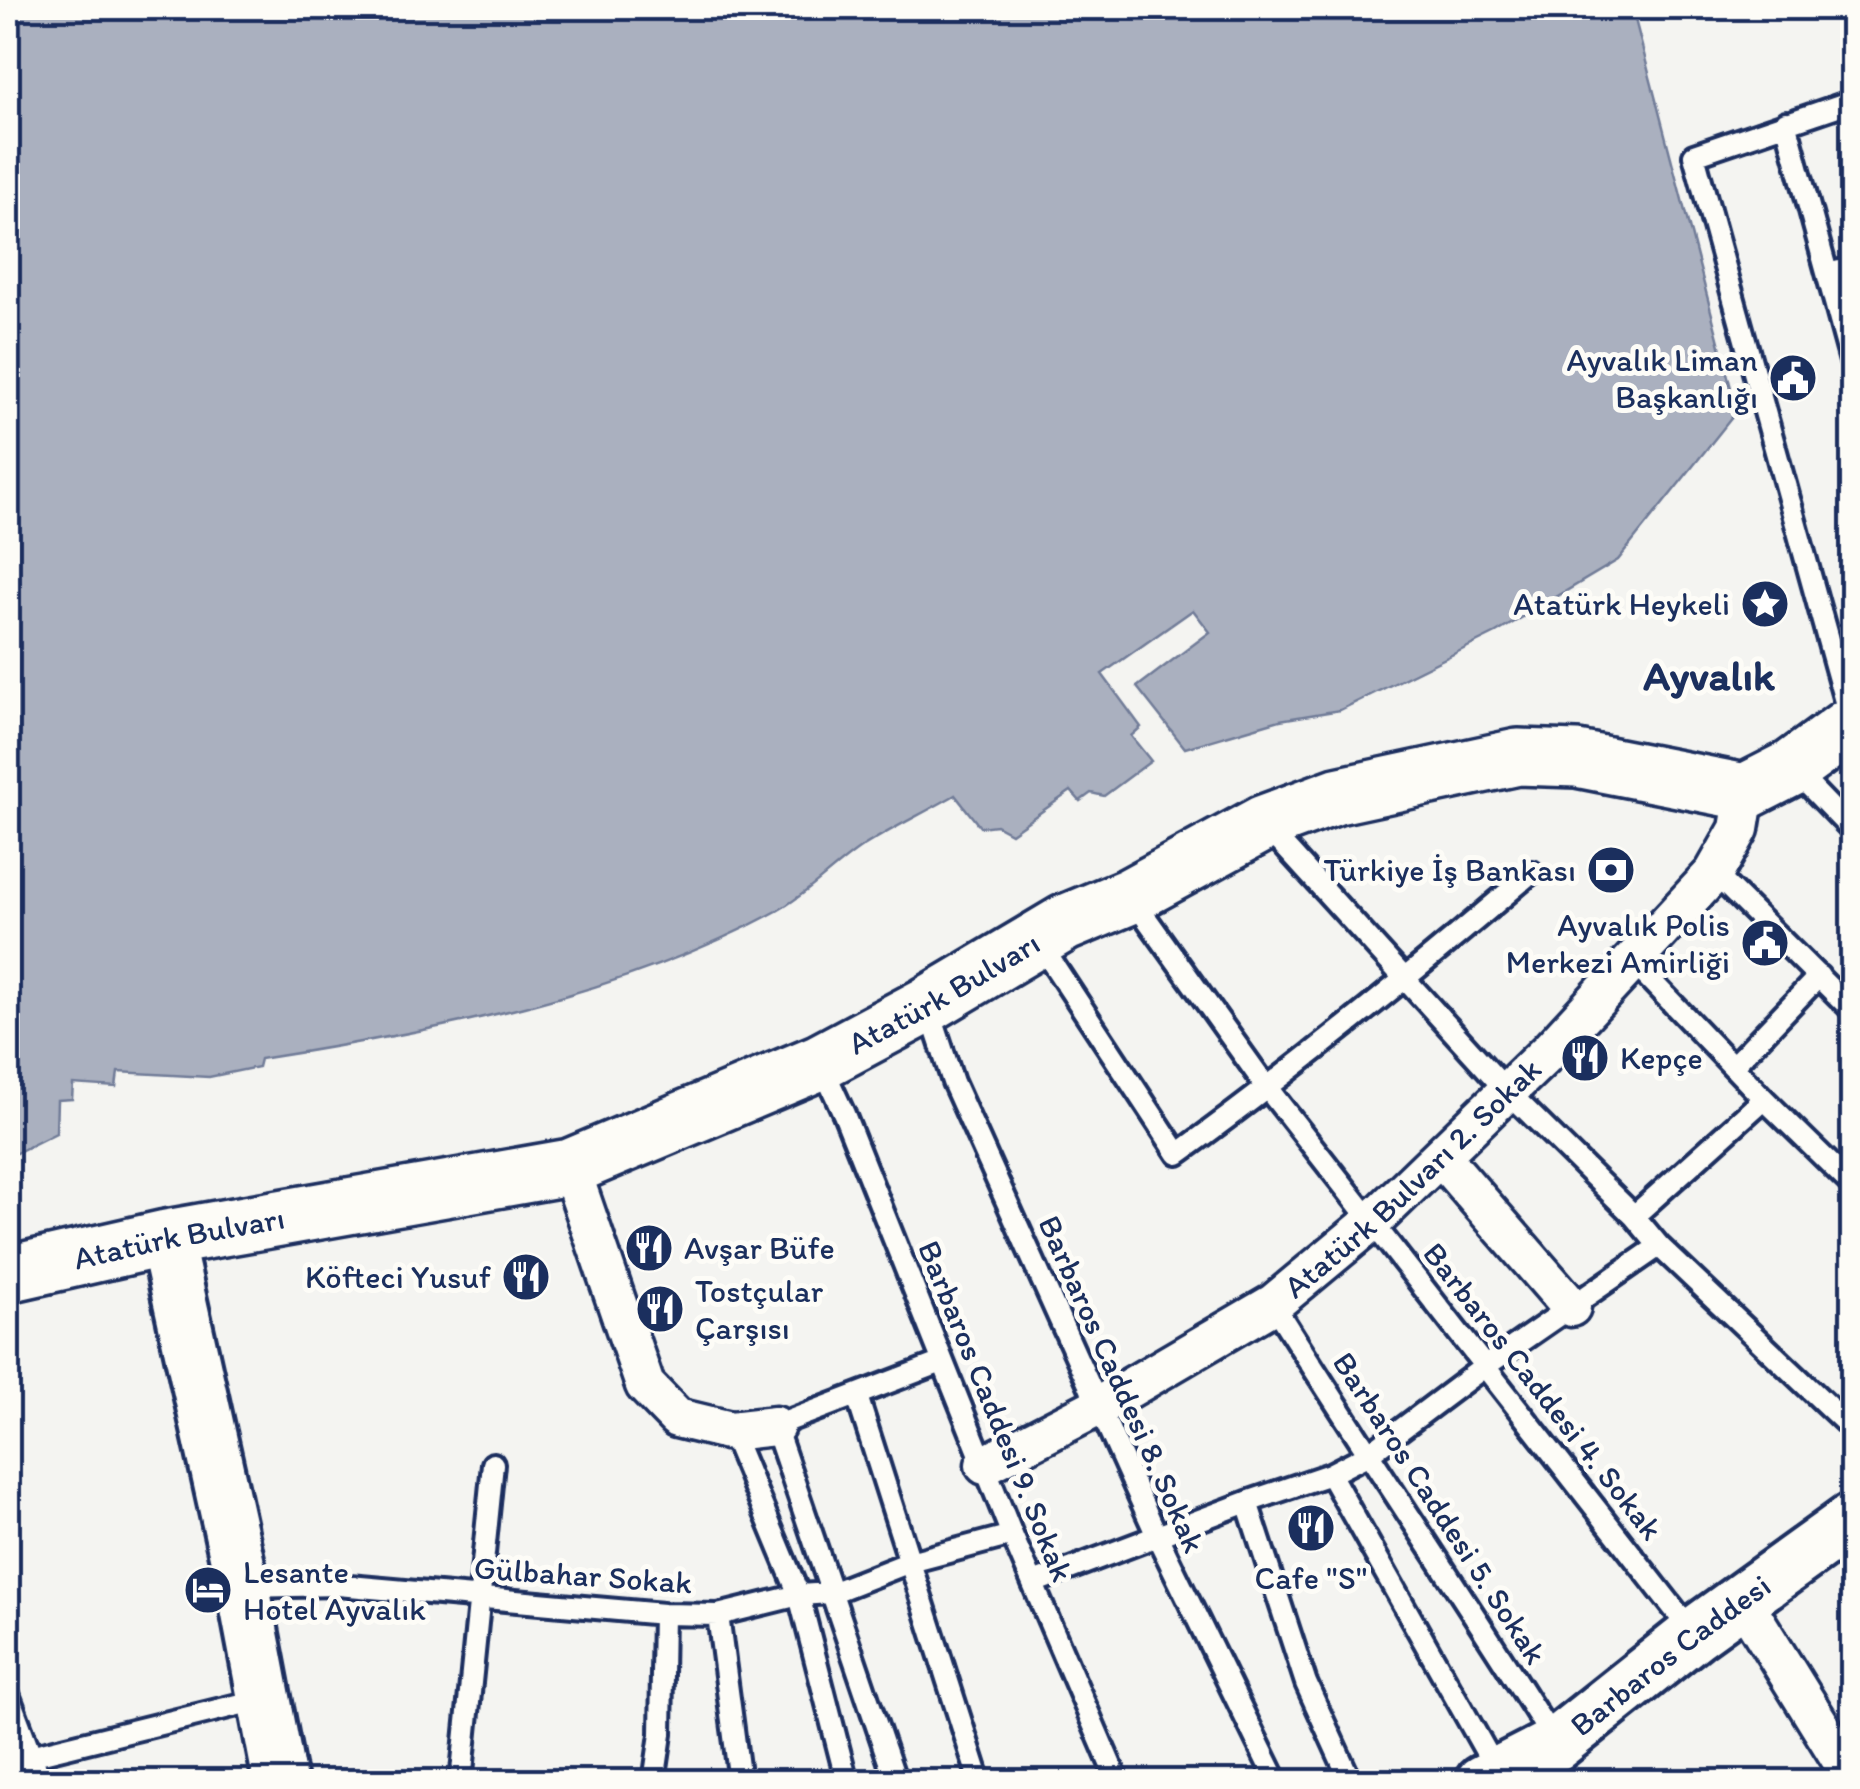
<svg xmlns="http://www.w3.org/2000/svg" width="1860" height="1789" viewBox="0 0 1860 1789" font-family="Itim,sans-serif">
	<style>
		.water { fill: #aab0bf; stroke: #717c98; stroke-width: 2.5 }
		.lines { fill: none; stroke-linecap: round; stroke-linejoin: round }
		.lane-casing { stroke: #1b2f5e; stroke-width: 28 }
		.street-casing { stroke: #1b2f5e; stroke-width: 45 }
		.secondary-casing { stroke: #1b2f5e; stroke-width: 60 }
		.primary-casing { stroke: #1b2f5e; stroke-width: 62 }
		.lane { stroke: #fdfcf7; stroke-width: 20 }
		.street { stroke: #fdfcf7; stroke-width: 38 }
		.secondary { stroke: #fdfcf7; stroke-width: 52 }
		.primary { stroke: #fdfcf7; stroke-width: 55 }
		.labels { text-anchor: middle; stroke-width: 10; stroke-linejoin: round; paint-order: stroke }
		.poi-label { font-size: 32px; fill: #1b2f5e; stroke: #fdfcf7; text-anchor: end }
		.street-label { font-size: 32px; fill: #1b2f5e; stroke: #fdfcf7 }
		.district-label { font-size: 42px; font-weight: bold; fill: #1b2f5e; stroke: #fdfcf7 }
	</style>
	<rect width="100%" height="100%" fill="#f4f4f1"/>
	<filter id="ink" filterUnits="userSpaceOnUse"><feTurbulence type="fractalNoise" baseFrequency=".01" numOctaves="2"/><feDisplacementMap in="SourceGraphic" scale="20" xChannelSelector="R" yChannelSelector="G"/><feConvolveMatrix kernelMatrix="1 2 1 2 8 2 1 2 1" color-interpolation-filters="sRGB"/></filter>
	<g filter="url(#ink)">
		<path class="water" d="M8,8H1632L1737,411L1618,560L1496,633L1340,710L1280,720L1185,748L1137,687L1210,632L1193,610L1102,674L1141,727L1131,736L1151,761L1104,796L1091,793L1080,801L1071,791L1011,833L996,825L980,827L955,795C924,813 892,828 862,847C832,867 808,894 777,911C618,997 437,1031 260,1059L258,1067L209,1077L118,1072L116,1087L73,1084L72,1099L57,1100L56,1133L8,1157Z"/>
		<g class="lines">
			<g class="lane-casing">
				<path id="lane" d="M1786,122L1852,365
					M1828,274L1852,268
					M1851,723L1694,155L1852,101
					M1794,770L1852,830
					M1265,825L1506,1090L1634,1216L1659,1246L1852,1429
					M1714,873L1852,1010
					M1131,897L1268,1089L1693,1633
					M1038,941L1178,1154C1301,1065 1417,970 1532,872
					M1633,962L1764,1099L1852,1185
					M929,1009L953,1082L1157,1536L1277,1782
					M821,1064L844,1114L1012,1535L1118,1782
					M1734,1065L1819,976
					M1634,1216L1764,1099
					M1273,1304C1365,1452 1464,1596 1556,1744
					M857,1396L980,1782
					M731,1431L799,1595L847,1782
					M1330,1474L1498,1773
					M1247,1502L1306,1683L1351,1782
					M1033,1583L1247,1502L1330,1474L1367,1455L1484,1367L1659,1246
					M245,1587L338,1585L663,1614L718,1615L799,1595L831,1593L910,1562L1012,1535
					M718,1615L740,1782
					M8,1694L41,1782
					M8,1765L30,1756L262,1699
					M461,1782L493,1464
					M654,1782L661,1734L663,1614
					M896,1782L775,1426L942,1362"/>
			</g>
			<g class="street-casing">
				<g id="street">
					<path d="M1442,1158L1571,1307"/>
					<path d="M570,1167L645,1385L677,1418L731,1431L775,1426"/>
					<path id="s1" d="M985,1465L1099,1406L1273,1304L1373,1221L1549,1051L1714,873L1739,829L1745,792"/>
					<path d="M1743,1601L1852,1777"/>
				</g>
			</g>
			<g class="secondary-casing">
				<g id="secondary">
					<path d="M166,1238L243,1587L280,1782"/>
					<path id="s2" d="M1482,1782L1556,1744L1694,1634L1852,1520"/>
				</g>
			</g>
			<g class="primary-casing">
				<g id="primary">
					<path id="s3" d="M8,1274L166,1238L570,1167L820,1062L927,1005L1065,923L1130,896L1264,823L1337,796L1518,757L1577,759L1745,792L1792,768L1852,724"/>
				</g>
			</g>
			<use href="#lane" class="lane"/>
			<use href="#street" class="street"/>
			<use href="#secondary" class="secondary"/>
			<use href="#primary" class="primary"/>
		</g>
	</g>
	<defs>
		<g id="civic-disc" transform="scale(2.5)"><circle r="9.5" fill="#1b2f5e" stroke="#fdfcf7"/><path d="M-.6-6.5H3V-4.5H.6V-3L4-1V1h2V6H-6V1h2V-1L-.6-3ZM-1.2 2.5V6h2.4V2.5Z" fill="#fff"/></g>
		<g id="sight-disc" transform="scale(2.5)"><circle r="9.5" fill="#1b2f5e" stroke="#fdfcf7"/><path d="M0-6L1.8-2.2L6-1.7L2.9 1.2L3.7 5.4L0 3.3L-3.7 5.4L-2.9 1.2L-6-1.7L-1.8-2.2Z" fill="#fff"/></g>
		<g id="bank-disc" transform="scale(2.5)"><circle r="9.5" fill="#1b2f5e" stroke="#fdfcf7"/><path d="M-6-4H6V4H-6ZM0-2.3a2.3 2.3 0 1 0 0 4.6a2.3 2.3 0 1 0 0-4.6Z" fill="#fff"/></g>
		<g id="restaurant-disc" transform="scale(2.5)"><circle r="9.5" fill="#1b2f5e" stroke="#fdfcf7"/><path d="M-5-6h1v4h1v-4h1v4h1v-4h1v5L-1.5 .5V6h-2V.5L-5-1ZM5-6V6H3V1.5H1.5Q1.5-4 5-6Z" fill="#fff"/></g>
		<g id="hotel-disc" transform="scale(2.5)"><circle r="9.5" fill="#1b2f5e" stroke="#fdfcf7"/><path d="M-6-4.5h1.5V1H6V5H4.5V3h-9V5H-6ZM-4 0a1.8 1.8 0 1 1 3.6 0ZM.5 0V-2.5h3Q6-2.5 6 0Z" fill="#fff"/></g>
	</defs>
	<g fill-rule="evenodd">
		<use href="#civic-disc" x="1793" y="378"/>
		<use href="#sight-disc" x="1765" y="604"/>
		<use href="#bank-disc" x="1611" y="870"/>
		<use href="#civic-disc" x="1765" y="943"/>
		<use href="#restaurant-disc" x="1585" y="1058"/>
		<use href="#restaurant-disc" x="649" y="1248"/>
		<use href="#restaurant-disc" x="526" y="1277"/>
		<use href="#restaurant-disc" x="660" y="1309"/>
		<use href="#restaurant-disc" x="1311" y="1528"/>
		<use href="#hotel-disc" x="208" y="1590"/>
	</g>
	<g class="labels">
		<g class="poi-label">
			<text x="1758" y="371">Ayvalık Liman<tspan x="1758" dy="37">Başkanlığı</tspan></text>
			<text x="1730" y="615">Atatürk Heykeli</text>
			<text x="1576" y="881">Türkiye İş Bankası</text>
			<text x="1730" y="936">Ayvalık Polis<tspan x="1730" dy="37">Merkezi Amirliği</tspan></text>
			<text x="1620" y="1069" text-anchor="start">Kepçe</text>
			<text x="684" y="1259" text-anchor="start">Avşar Büfe</text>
			<text x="491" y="1288">Köfteci Yusuf</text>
			<text x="695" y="1302" text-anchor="start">Tostçular<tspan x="695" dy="37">Çarşısı</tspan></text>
			<text x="243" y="1583" text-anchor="start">Lesante<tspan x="243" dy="37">Hotel Ayvalık</tspan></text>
			<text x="1311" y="1589" text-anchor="middle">Cafe "S"</text>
		</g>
		<g class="street-label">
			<text dy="11" stroke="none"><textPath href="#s3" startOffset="985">Atatürk Bulvarı</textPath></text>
			<text dy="11" stroke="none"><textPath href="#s1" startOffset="518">Atatürk Bulvarı 2. Sokak</textPath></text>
			<text dy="11" stroke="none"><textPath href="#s3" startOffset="175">Atatürk Bulvarı</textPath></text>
			<text transform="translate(1122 1384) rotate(66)" y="11">Barbaros Caddesi 8. Sokak</text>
			<text transform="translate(1543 1391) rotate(52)" y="11">Barbaros Caddesi 4. Sokak</text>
			<text transform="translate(996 1411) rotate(68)" y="11">Barbaros Caddesi 9. Sokak</text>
			<text transform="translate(1440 1508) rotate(57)" y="11">Barbaros Caddesi 5. Sokak</text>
			<text transform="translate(583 1575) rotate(4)" y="11">Gülbahar Sokak</text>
			<text dy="11" stroke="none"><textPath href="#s2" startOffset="228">Barbaros Caddesi</textPath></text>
		</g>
		<g class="district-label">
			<text x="1709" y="690">Ayvalık</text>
		</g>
	</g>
	<rect width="1860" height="1789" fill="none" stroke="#fdfcf7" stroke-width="40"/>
	<rect x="20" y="20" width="1820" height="1749" fill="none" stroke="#1b2f5e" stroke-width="4" filter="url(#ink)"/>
</svg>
